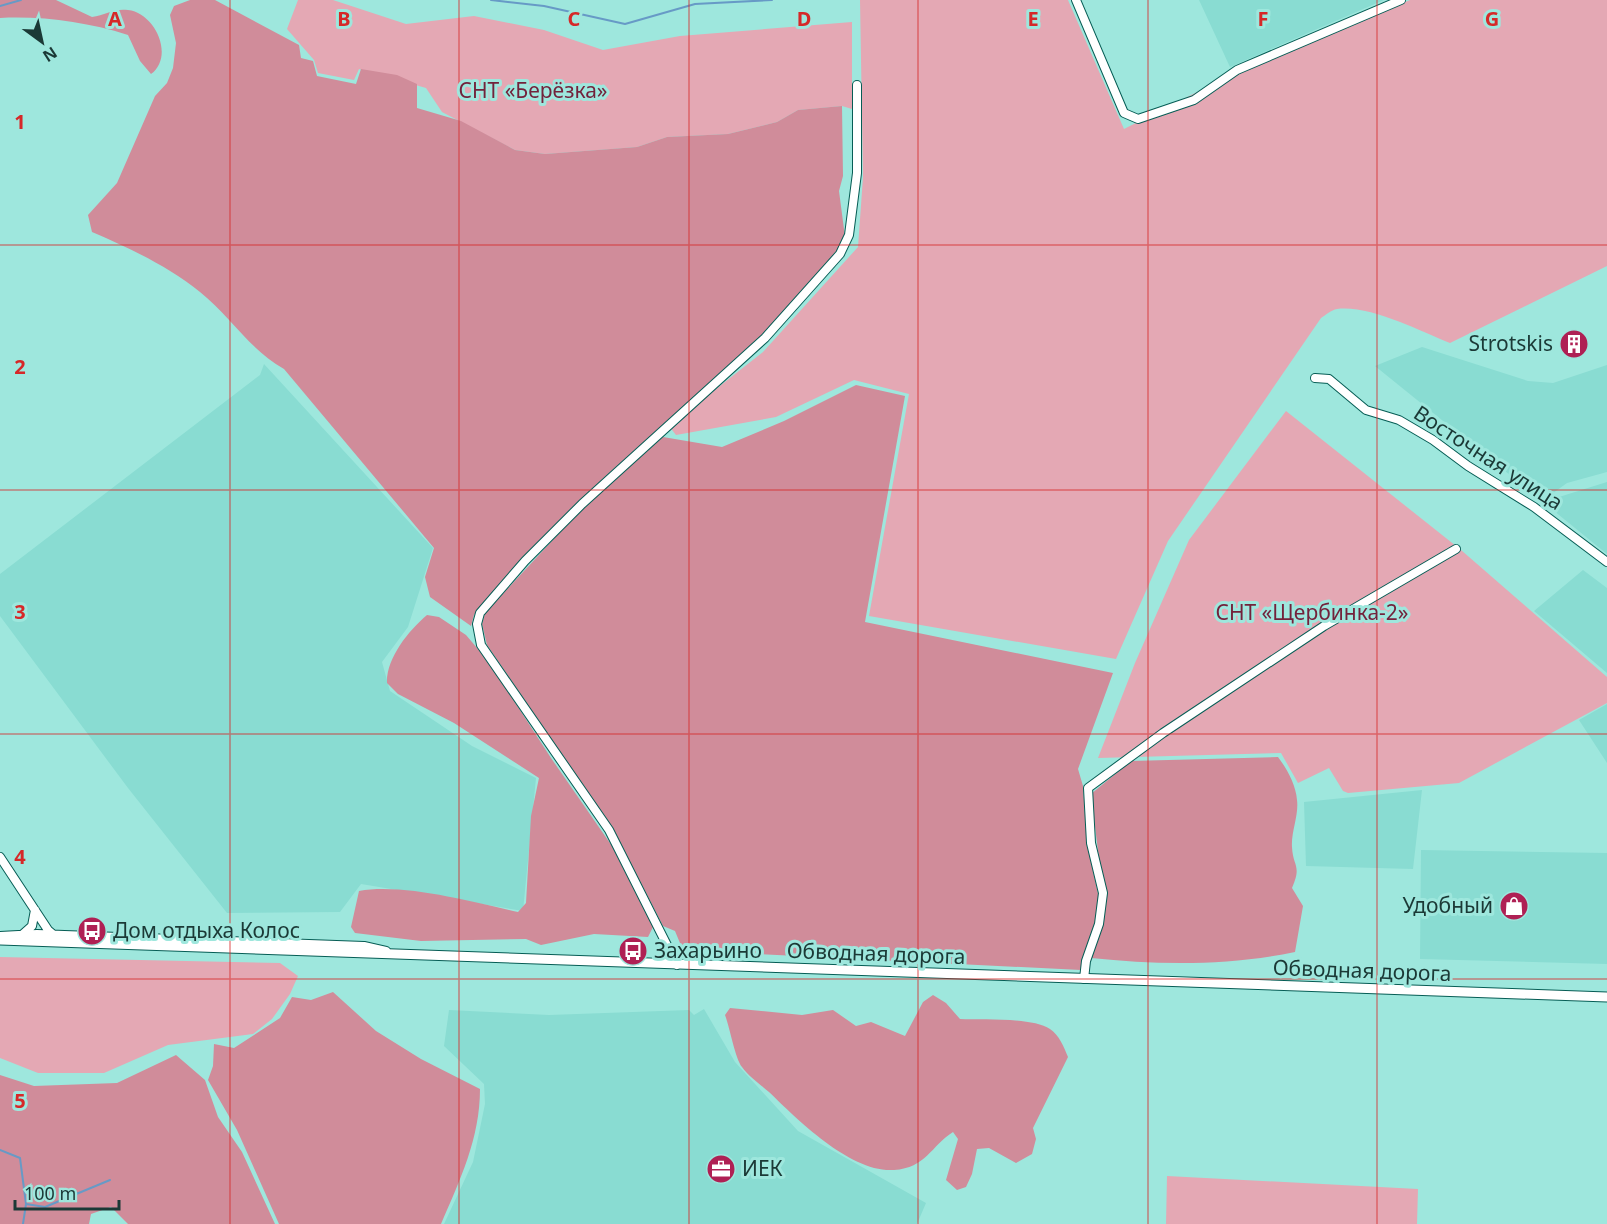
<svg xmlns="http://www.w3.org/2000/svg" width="1607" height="1224" viewBox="0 0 1607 1224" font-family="'Noto Sans',sans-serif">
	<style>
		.built { fill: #89dcd2 }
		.green { fill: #e4a8b4 }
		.forest { fill: #d08c9a }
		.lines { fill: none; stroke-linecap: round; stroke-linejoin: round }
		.stream { stroke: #679ac6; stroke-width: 2 }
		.minor-casing { stroke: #065d55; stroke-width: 10 }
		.major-casing { stroke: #065d55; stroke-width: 11 }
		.minor { stroke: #fff; stroke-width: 8 }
		.major { stroke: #fff; stroke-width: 9 }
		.grid { fill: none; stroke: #d62828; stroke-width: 1.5; stroke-opacity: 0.55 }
		.labels { text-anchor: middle; stroke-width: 6; stroke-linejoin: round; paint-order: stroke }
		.park-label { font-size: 21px; fill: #73223b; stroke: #9ee7dd }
		.poi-label { font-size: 21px; fill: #1b3936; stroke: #9ee7dd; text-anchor: start }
		.street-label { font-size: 21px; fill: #1b3936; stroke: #9ee7dd }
		.grid-label { font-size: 20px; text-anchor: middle; font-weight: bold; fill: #d62828; stroke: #9ee7dd; stroke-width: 6; stroke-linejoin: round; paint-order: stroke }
	</style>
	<rect width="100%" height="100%" fill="#9ee7dd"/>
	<path class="built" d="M1199,0H1384L1230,67Z
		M1422,347L1528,381L1553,383L1607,365V472L1567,483L1542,501L1375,366Z
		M264,364L433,548L408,627L382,662L390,691L472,746L536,778L523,911L361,884L340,912L227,913L128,788L0,616V574L260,375Z
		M1607,482V554L1543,502Z
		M1583,570L1607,588V673L1534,611Z
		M1607,704V763L1579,720Z
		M1422,790L1413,869L1306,866L1304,802Z
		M1421,850L1607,853V964L1420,959Z
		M704,1009L735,1062L798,1131L926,1203L917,1224H444L473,1162L485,1104L484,1084L444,1046L449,1010L549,1015L689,1010L694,1015Z"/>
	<path class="green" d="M298,0H333L406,24L474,16L544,30L603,50L680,36L852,22V109L842,106L798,110L777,122L728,134L667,137L637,147L545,154L515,150L442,112L426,88L359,69L354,80L318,73L314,60L287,29Z
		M860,0H1068L1124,129L1205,88L1410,0H1607V266L1450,343C1419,331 1371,305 1337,309C1331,310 1326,315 1321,318L1168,541L1116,659L869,616L909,394L854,380L776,417L676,435L669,426L763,352L858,247L863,177Z
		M1286,411L1461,550L1607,677V703L1459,783L1348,793L1343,791L1329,768L1298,783L1281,753L1098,758L1135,663L1189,540Z
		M0,957L280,963L298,976L290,994L272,1019L253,1034L168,1045L104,1073H38L0,1058Z
		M1167,1176L1418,1189L1417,1224H1166Z"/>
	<path class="forest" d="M0,0H56L92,17C105,15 115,8 128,10C155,13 175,56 151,74L140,61L128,35C86,22 44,16 0,18Z
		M190,0H215L299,45L301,58L313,61L317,76L356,84L361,69L397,75L417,84V108L461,121L515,150L545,154L637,147L667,137L728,134L777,122L798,110L842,106L843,176L839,191L845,237L834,257L769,330L607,475L526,555L474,615L471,626L430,597L425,577L434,548L284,369C250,350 230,316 200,292C168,266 129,248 92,232L88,215L117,183L155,96L167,83L173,68L176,43L170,15L174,6Z
		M856,385L905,396L865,622L1113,673L1078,769L1083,786L1087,844L1099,898L1095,926L1081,970L695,951L682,948L675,931L663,926L615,833L487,645L482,624L485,613L588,502L663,437L722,447L784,421Z
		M427,615L439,617L466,635L489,662L551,758L612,846L653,927L648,937L594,934L541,945L526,939L421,941L355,933L351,927L359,891C404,883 472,902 518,912L526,903L531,816L539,778L454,723L398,694L387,683C386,659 408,631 427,615Z
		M1278,757C1287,769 1296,785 1297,800C1299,815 1291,832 1292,847C1293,867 1302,865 1292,888L1303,906L1295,952C1228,966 1159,965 1091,958L1103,925L1100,867L1091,794L1131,761Z
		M333,992L376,1031L421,1059L480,1089C480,1138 460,1180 441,1224H279L237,1130L208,1080L213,1066L214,1044L234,1048L280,1018L292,997L311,1000Z
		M933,995L946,1003L960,1019C982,1020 1032,1017 1050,1029C1059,1035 1064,1047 1068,1057L1033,1128L1036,1139L1032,1154L1016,1163L989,1148L977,1149L972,1174L966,1187L957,1190L946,1180L958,1139L953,1132C931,1146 926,1168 894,1170C851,1173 798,1120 769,1092C760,1084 749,1077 742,1067C735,1058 730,1028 725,1015L730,1008L802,1015L833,1010L856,1026L871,1022L905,1036L923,1002Z
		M176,1055L205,1080L218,1117L242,1152L275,1224H128L111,1207L91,1214L89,1224H0V1075L34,1086L117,1083Z"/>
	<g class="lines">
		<path class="stream" d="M491,0L544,6L625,24L695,4L772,0
			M0,6L21,0
			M0,1150L20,1158L26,1204L23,1224
			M26,1204L45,1207L110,1180"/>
		<g class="minor-casing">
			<path id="minor" d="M1076,0L1124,113L1138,119L1194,100L1237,70L1401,0
				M1315,378L1329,379L1366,410L1399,420L1433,440L1468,466L1534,507L1607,562
				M0,857L48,930L54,935
				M23,934L32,926L35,910
				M0,936L37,934L364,946L386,951
				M677,965L609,830L481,645L477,624L480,613L525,561L582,504L765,338L840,254L849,235L857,173V85
				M1084,979L1086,961L1099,924L1103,893L1091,843L1088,788L1163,733L1324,626L1456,549"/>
		</g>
		<g class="major-casing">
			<path id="major" d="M0,940L1607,997"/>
		</g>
		<use href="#minor" class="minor"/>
		<use href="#major" class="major"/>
	</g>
	<path class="grid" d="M230,0V1224M459,0V1224M689,0V1224M918,0V1224M1148,0V1224M1377,0V1224M0,245H1607M0,490H1607M0,734H1607M0,979H1607"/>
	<defs>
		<g id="building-disc" transform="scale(1.5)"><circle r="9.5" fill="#af2054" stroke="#9ee7dd"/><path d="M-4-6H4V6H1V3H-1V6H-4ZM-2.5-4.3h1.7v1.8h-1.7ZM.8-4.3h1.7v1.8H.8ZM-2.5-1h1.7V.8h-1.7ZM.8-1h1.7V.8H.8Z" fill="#fff"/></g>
		<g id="shop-disc" transform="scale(1.5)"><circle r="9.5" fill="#af2054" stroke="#9ee7dd"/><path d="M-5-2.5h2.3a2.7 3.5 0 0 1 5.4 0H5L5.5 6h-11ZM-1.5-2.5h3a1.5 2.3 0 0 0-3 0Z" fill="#fff"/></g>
		<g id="bus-disc" transform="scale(1.5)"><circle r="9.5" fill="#af2054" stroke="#9ee7dd"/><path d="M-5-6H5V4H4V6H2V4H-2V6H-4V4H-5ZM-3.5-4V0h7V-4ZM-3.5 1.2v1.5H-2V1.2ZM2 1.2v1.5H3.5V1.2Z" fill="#fff"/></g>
		<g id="office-disc" transform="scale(1.5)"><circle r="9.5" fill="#af2054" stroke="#9ee7dd"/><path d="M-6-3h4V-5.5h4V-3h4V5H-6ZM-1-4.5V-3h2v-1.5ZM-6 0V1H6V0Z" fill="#fff"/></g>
	</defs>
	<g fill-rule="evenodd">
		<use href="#building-disc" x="1574" y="344"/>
		<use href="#shop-disc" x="1514" y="906"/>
		<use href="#bus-disc" x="92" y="931"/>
		<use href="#bus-disc" x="633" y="951"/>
		<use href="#office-disc" x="721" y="1169"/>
	</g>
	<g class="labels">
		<g class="park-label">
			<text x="533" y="98">СНТ «Берёзка»</text>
			<text x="1312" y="620">СНТ «Щербинка-2»</text>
		</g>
		<g class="poi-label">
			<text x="1553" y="351" text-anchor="end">Strotskis</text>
			<text x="1493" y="913" text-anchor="end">Удобный</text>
			<text x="113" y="938">Дом отдыха Колос</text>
			<text x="654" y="958">Захарьино</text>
			<text x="742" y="1176">ИЕК</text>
		</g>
		<g class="street-label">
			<text transform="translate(1488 458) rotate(33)" y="7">Восточная улица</text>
			<text transform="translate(876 954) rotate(2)" y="7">Обводная дорога</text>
			<text transform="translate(1362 971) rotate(2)" y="7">Обводная дорога</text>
		</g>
	</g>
	<g class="grid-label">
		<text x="115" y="26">A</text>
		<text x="344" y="26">B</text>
		<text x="574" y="26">C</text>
		<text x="804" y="26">D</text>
		<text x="1033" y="26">E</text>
		<text x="1263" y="26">F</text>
		<text x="1492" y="26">G</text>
		<text x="20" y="129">1</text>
		<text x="20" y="374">2</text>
		<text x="20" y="619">3</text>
		<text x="20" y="864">4</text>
		<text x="20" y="1108">5</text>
	</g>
	<g transform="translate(42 42) rotate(147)" stroke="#9ee7dd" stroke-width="4.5" paint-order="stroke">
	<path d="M0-4.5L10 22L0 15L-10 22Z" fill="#1b3936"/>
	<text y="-9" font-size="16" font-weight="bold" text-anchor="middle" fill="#1b3936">N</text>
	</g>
	<path d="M15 1200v9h104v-9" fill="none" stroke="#1b3936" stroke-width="3"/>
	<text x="24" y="1200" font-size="18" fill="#1b3936" stroke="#9ee7dd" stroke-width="4.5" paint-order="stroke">100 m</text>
</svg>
